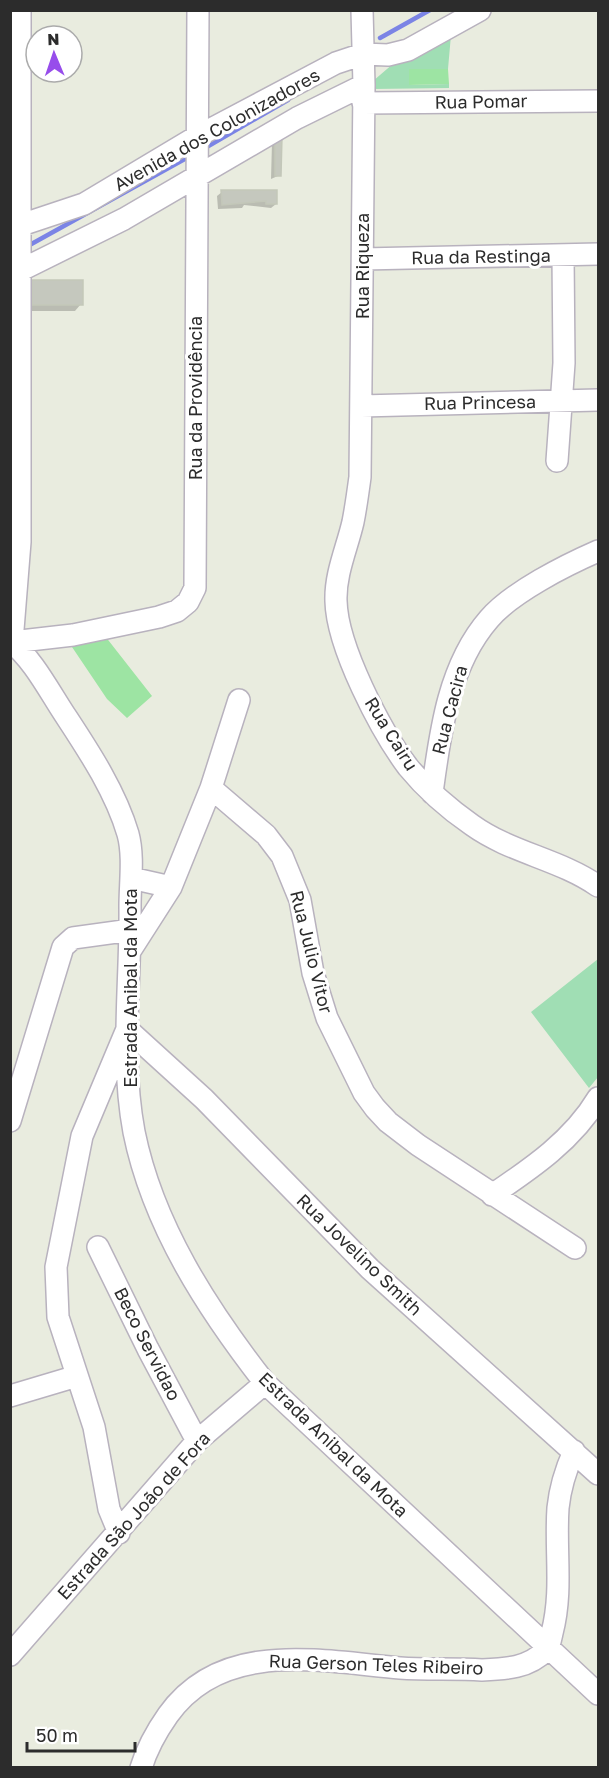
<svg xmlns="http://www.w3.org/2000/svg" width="609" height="1778" viewBox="0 0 609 1778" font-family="'Golos Text',sans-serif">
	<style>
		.green { fill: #a0deb4 }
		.pitch { fill: #9de4a3 }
		.shadow { fill: #0003 }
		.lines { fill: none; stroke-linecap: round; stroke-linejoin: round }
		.stream { stroke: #7b84e5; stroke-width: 4.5 }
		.building { fill: #c5c8be; stroke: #c3c7b9; stroke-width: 1.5 }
		.minor-casing { stroke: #b8b2be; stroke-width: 24 }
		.minor { stroke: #fff; stroke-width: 21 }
		.labels { text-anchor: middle; stroke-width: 6; stroke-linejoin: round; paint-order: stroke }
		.street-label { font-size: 18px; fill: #2c2c2c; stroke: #fff }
	</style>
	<rect width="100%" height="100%" fill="#e9ecdf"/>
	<path class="green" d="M451,35L448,69L409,70V85L449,84V88L373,89V81L394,63Z
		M598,959V1077L589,1088L531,1012Z"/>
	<path class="pitch" d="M409,69H448L449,84L409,85Z
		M105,636L152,696L127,718L107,699L72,647Z"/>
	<path class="shadow" d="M280,137V175L271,179L272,142Z
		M276,191V204L271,208L244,205L242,208L218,209L217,196L222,192Z
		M33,282L81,304L75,311H26V289Z"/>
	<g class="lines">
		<path class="stream" d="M380,38L430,10
			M205,148L288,100
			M26,247L192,155"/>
	</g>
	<path class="building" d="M275,136H282L281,176H275Z
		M221,190H277V204H266V201L222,205Z
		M32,280H83V305H32Z"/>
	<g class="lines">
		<g class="minor-casing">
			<path id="minor" d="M20,10V542L12,642L73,635L159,617L177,611L188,602L195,588L198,10
				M362,10L364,85L360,477C358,492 356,507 353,522C347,548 335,574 336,601C337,647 381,731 408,767C426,789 449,809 472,825C511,853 559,859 598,886
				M363,103L598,101
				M18,226L84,204L196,137L336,63L363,54L388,55L408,50L480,10
				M363,259L598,254
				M11,275L124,219L297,118L364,85
				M361,406L598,400
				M557,461L564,363L563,255
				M10,641C34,660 50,693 67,718C90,753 116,793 128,834C134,856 130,883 130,906C131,981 120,1058 134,1132C153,1226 208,1310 265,1383L598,1694
				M211,788L266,835L282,856L300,900L313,973L327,1018L364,1093L375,1108L388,1122L418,1145L575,1248
				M432,793C440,734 448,666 489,619C512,592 566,565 598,551
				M131,878L171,887
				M130,951L171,887L211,788L239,700
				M10,1121L63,947L73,938L131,930
				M492,1195C532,1168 573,1140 598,1098
				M98,1247L148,1349L197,1441
				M10,1396L77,1376
				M119,1533L109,1509L94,1427L58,1317L56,1267L82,1136L127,1029L204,1099L370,1269L598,1474
				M10,1655L197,1441L265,1383
				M141,1768C147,1748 156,1732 168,1715C222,1639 320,1661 400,1668C427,1670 455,1668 482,1670C506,1669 529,1668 546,1650C550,1645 551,1638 552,1633C563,1591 555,1551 558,1508C560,1488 566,1469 574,1451"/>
		</g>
		<use href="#minor" class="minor"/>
	</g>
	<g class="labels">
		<g class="street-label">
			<text transform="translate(481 102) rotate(-1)" y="6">Rua Pomar</text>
			<text transform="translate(217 130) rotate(-29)" y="6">Avenida dos Colonizadores</text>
			<text transform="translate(481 257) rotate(-1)" y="6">Rua da Restinga</text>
			<text transform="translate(363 266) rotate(-90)" y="6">Rua Riqueza</text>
			<text transform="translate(196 398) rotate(-90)" y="6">Rua da Providência</text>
			<text transform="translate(480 403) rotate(-1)" y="6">Rua Princesa</text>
			<text transform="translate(450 710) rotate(-75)" y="6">Rua Cacira</text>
			<text transform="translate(391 734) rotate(58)" y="6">Rua Cairu</text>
			<text transform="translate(311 952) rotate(76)" y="6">Rua Julio Vitor</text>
			<text transform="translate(131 988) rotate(-90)" y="6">Estrada Anibal da Mota</text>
			<text transform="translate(359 1255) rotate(44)" y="6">Rua Jovelino Smith</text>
			<text transform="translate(147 1344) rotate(63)" y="6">Beco Servidao</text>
			<text transform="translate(333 1445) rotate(44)" y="6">Estrada Anibal da Mota</text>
			<text transform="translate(134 1516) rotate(-48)" y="6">Estrada São João de Fora</text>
			<text transform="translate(376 1665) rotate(2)" y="6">Rua Gerson Teles Ribeiro</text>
		</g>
	</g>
	<rect width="609" height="1778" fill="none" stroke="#2c2c2c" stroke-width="24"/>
	<g transform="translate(54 54) rotate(358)"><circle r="28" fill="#ffffff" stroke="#ababab" stroke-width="1.5"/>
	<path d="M0-4.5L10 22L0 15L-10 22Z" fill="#974deb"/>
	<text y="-9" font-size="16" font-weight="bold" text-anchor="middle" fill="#2c2c2c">N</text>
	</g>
	<path d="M27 1742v9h108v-9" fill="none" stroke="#2c2c2c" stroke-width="3"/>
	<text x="36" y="1742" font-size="18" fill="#2c2c2c" stroke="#ffffff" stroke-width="4.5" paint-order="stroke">50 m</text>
</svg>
